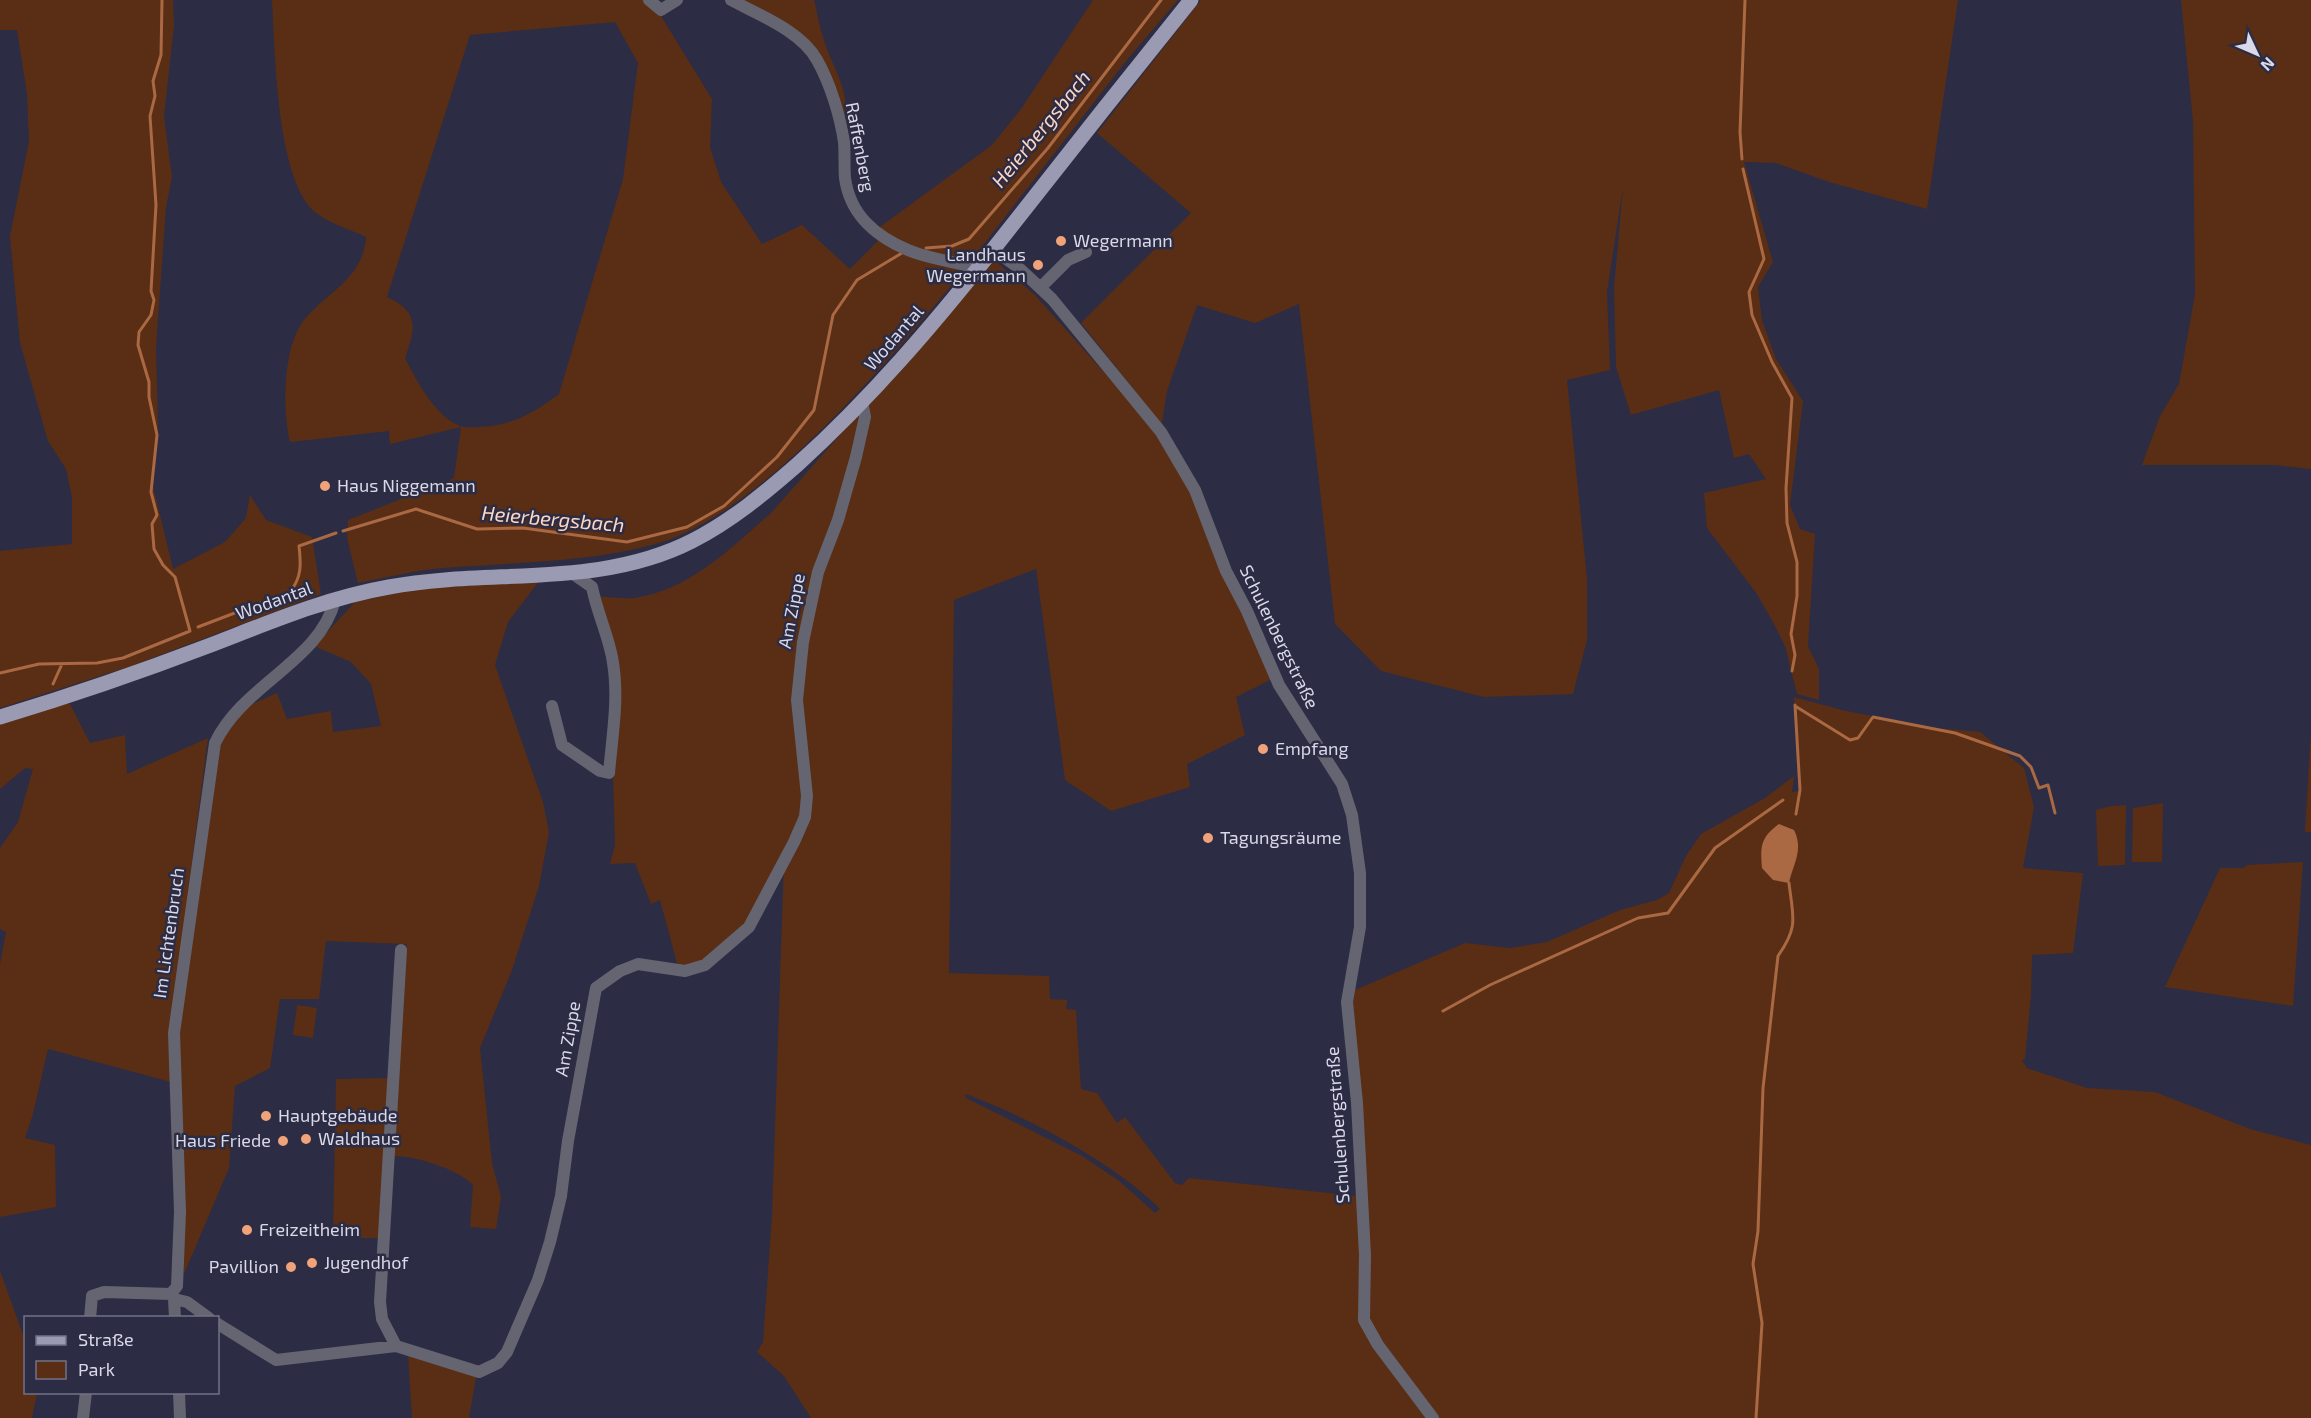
<svg xmlns="http://www.w3.org/2000/svg" width="2311" height="1418" viewBox="0 0 2311 1418" font-family="'Exo 2',sans-serif">
	<style>
		.green { fill: #592e14; fill-rule: evenodd }
		.water { fill: #aa6843 }
		.lines { fill: none; stroke-linecap: round; stroke-linejoin: round }
		.stream { stroke: #aa6843; stroke-width: 3 }
		.minor { stroke: #656571; stroke-width: 12 }
		.major { stroke: #9a9ab3; stroke-width: 15 }
		.poi-dot { fill: #f0a278; stroke: #2c2c44; stroke-width: 2 }
		.labels { text-anchor: middle; stroke-width: 5; stroke-linejoin: round; paint-order: stroke }
		.street-label { font-size: 18px; fill: #d9d9e9; stroke: #2c2c44 }
		.poi-label { font-size: 18px; fill: #d9d9e9; stroke: #2c2c44; text-anchor: start }
		.water-label { font-size: 20px; font-style: italic; fill: #fed7c3; stroke: #2c2c44 }
	</style>
	<rect width="100%" height="100%" fill="#2c2c44"/>
	<path class="green" d="M0,0H173L174,25L164,116L172,177L166,207L156,347L158,426L153,486L173,569L225,542L246,518L250,495L266,520L312,537L321,594L131,666L0,708V551L72,544V497L66,469L48,441L20,343L10,236L29,141L27,94L17,30H0Z
		M272,0H648L661,16L712,99L710,147L721,182L762,244L802,225L850,269L879,240L960,268L961,274C892,357 764,511 659,543C589,563 515,562 443,568C415,570 386,578 358,583L347,538L348,520L454,478L461,427L390,444L389,431L290,442C282,410 283,346 304,320C328,291 363,279 366,237C350,229 330,224 316,213C276,181 275,50 272,0ZM615,22L638,63L623,179L559,394C534,413 511,426 479,427C473,427 465,428 460,426C436,417 416,380 405,358C416,327 419,312 387,297L470,35Z
		M739,0H814C818,15 820,31 826,46C834,69 853,98 843,122L818,57Z
		M1093,0H1178L1126,61L970,262L905,245L877,229L992,145L1021,109Z
		M1201,0H1958L1927,209L1829,182L1776,163L1744,162L1773,262L1758,287L1762,320L1776,359L1803,401L1790,505L1800,529L1815,534L1808,646L1819,669V700L1797,694L1785,646L1774,624L1757,594L1707,528L1704,493L1766,479L1749,454L1734,458L1719,390L1631,415L1616,367L1614,288L1623,187L1607,292L1610,370L1567,380L1587,578V640L1573,694L1484,697L1381,671L1335,624L1299,304L1255,323L1197,305L1167,391L1161,429L1135,391L1081,323L1191,213L1097,133Z
		M2181,0H2311V469L2274,465H2142L2160,416L2179,384L2195,294L2193,121Z
		M994,260L1035,295L1160,435L1181,469L1272,679L1236,697L1245,735L1187,764L1190,787L1111,811L1065,780L1036,569L954,600L949,973L1049,976L1050,999L1067,1000L1066,1009L1076,1010L1081,1089L1097,1093L1117,1123L1125,1117L1175,1183L1182,1185L1189,1178L1367,1197L1350,1023L1355,990L1465,943L1510,948L1547,942L1620,910L1657,900L1669,893L1686,856L1701,834L1765,798L1794,776L1792,792L1799,791L1794,697L1842,710L1925,727L1980,732L2024,768L2034,807L2023,868L2083,873L2073,953L2032,955L2031,995L2025,1059L2022,1060L2027,1068L2087,1088L2155,1092L2250,1129L2311,1145V1418H811L784,1376L757,1352L763,1342L772,1216L784,860L747,926L706,961L678,967L660,900L651,904L635,863L610,864L615,845L613,770L619,687L597,596C609,597 622,599 634,598C689,591 732,547 772,512ZM965,1094C1023,1114 1118,1165 1160,1209L1155,1213L1118,1180L1082,1156L966,1098Z
		M539,581L508,622L495,665L543,802L549,832L539,886L512,970L480,1048L492,1163L501,1197L496,1229L470,1227L473,1185C459,1169 412,1155 391,1156L400,1011L407,944L326,941L319,999H280L270,1068L235,1086L229,1168L184,1274L178,1033L222,736L250,705L277,693L287,719L331,711L333,732L381,726L371,684L351,662L314,646L355,602L417,589Z
		M69,702L90,743L125,735L127,774L208,738L188,891L171,1082L48,1049L33,1114L25,1138L55,1145L56,1207L0,1217V964L6,932L0,929V848L18,822L33,769L25,768L0,789V724Z
		M2311,731V832H2305Z
		M2163,803L2162,862H2132L2133,808Z
		M2126,805L2125,865L2098,866L2096,810L2111,806Z
		M2303,862L2293,1006L2165,987L2220,868H2243L2247,865Z
		M297,1005L317,1008L313,1038L293,1035Z
		M389,1078L382,1238H333L336,1079Z
		M0,1271L25,1340L26,1392L37,1393L32,1418H0Z
		M408,1354L476,1377L469,1418H412Z"/>
	<path class="water" d="M1779,824L1794,830C1804,850 1793,864 1789,883L1773,880L1762,868C1760,846 1761,837 1779,824Z"/>
	<g class="lines">
		<path class="stream" d="M1742,159L1740,132L1745,0
			M1743,169L1764,259L1749,292L1752,315L1772,362L1792,398L1786,488L1787,523L1797,562V596L1791,634L1795,655L1792,671
			M926,248L952,246L969,239L1048,148L1161,0
			M343,531L416,509L477,529L523,528L627,542L687,527L724,506L777,457L814,410L833,315L857,280L902,253
			M198,627L290,592C302,577 301,564 299,546L336,533
			M0,673L39,664L97,663L123,658L190,631L175,577L163,565L154,549L152,524L157,515L151,492L157,435L149,397V382L138,345L139,332L151,315L154,300L151,291L156,205L150,116L155,96L153,81L161,55L162,0
			M53,684L62,664
			M1795,705L1800,790L1796,814
			M1795,706L1850,740L1858,738L1873,717L1955,733L2020,756L2031,767L2039,788L2048,785L2055,813
			M1443,1011L1490,985L1638,918L1668,913L1715,848L1783,800
			M1756,1418L1762,1323L1753,1264L1758,1231L1763,1088L1778,956C1799,926 1793,918 1789,883"/>
		<path class="minor" d="M649,0L661,10L677,0
			M731,0C759,15 801,31 817,60C830,83 840,115 844,142C845,154 844,166 845,178C850,215 875,236 908,250C927,258 949,261 969,266L976,271
			M993,249L1020,269L1052,299L1161,432L1195,490L1226,571L1247,611L1279,685L1342,784L1352,815L1360,873V927L1347,1002L1357,1103L1365,1255L1364,1320L1378,1345L1433,1418
			M1041,287L1068,260L1086,252
			M552,706L562,745L600,771L609,773C612,737 619,699 613,663C610,639 597,613 592,587L572,573
			M171,1294L177,1286L180,1212L174,1033L215,743C243,684 320,661 335,600
			M171,1294L174,1299L175,1318
			M174,1299L187,1302L209,1318
			M90,1318L92,1296L104,1292L171,1294
			M218,1324L276,1360L396,1346L479,1372L498,1363L507,1352L538,1280L550,1242L561,1196L568,1141L596,988L620,971L638,964L685,971L705,965L749,927L794,842L805,817L807,796L797,700L803,642L818,572L838,520L856,457L865,417L862,402
			M396,1346L382,1319L380,1302L401,950
			M179,1392L180,1418
			M83,1418L86,1392"/>
		<path class="major" d="M0,717C70,696 140,672 208,646C268,623 326,598 389,587C489,568 598,589 692,541C731,521 765,493 798,464C871,398 934,324 995,247C1060,164 1125,82 1191,0"/>
	</g>
	<g class="poi-dot">
		<circle cx="1061" cy="241" r="6"/>
		<circle cx="1038" cy="265" r="6"/>
		<circle cx="325" cy="486" r="6"/>
		<circle cx="1263" cy="749" r="6"/>
		<circle cx="1208" cy="838" r="6"/>
		<circle cx="266" cy="1116" r="6"/>
		<circle cx="306" cy="1139" r="6"/>
		<circle cx="283" cy="1141" r="6"/>
		<circle cx="247" cy="1230" r="6"/>
		<circle cx="312" cy="1263" r="6"/>
		<circle cx="291" cy="1267" r="6"/>
	</g>
	<g class="labels">
		<g class="street-label">
			<text transform="translate(860 147) rotate(79)" y="6">Raffenberg</text>
			<text transform="translate(894 338) rotate(-49)" y="6">Wodantal</text>
			<text transform="translate(274 601) rotate(-20)" y="6">Wodantal</text>
			<text transform="translate(792 611) rotate(-79)" y="6">Am Zippe</text>
			<text transform="translate(1279 637) rotate(64)" y="6">Schulenbergstraße</text>
			<text transform="translate(169 933) rotate(-82)" y="6">Im Lichtenbruch</text>
			<text transform="translate(568 1039) rotate(-80)" y="6">Am Zippe</text>
			<text transform="translate(1338 1125) rotate(-94)" y="6">Schulenbergstraße</text>
		</g>
		<g class="poi-label">
			<text x="1073" y="247">Wegermann</text>
			<text x="1026" y="261" text-anchor="end">Landhaus<tspan x="1026" dy="21">Wegermann</tspan></text>
			<text x="337" y="492">Haus Niggemann</text>
			<text x="1275" y="755">Empfang</text>
			<text x="1220" y="844">Tagungsräume</text>
			<text x="278" y="1122">Hauptgebäude</text>
			<text x="318" y="1145">Waldhaus</text>
			<text x="271" y="1147" text-anchor="end">Haus Friede</text>
			<text x="259" y="1236">Freizeitheim</text>
			<text x="324" y="1269">Jugendhof</text>
			<text x="279" y="1273" text-anchor="end">Pavillion</text>
		</g>
		<g class="water-label">
			<text transform="translate(1041 129) rotate(-51)" y="7">Heierbergsbach</text>
			<text transform="translate(553 519) rotate(5)" y="7">Heierbergsbach</text>
		</g>
	</g>
	<rect x="24" y="1316" width="195" height="78" fill="#2c2c44" stroke="#717186" stroke-width="1.5"/>
	<rect x="36" y="1336" width="30" height="9" fill="#9a9ab3" stroke="#717186" stroke-width="1.5"/>
	<text x="78" y="1346" font-size="18" fill="#d9d9e9">Straße</text>
	<rect x="36" y="1361" width="30" height="18" fill="#592e14" stroke="#717186" stroke-width="1.5"/>
	<text x="78" y="1376" font-size="18" fill="#d9d9e9">Park</text>
	<g transform="translate(2257 54) rotate(134)" stroke="#2c2c44" stroke-width="4.5" paint-order="stroke">
	<path d="M0-4.5L10 22L0 15L-10 22Z" fill="#d9d9e9"/>
	<text y="-9" font-size="16" font-weight="bold" text-anchor="middle" fill="#d9d9e9">N</text>
	</g>
</svg>
